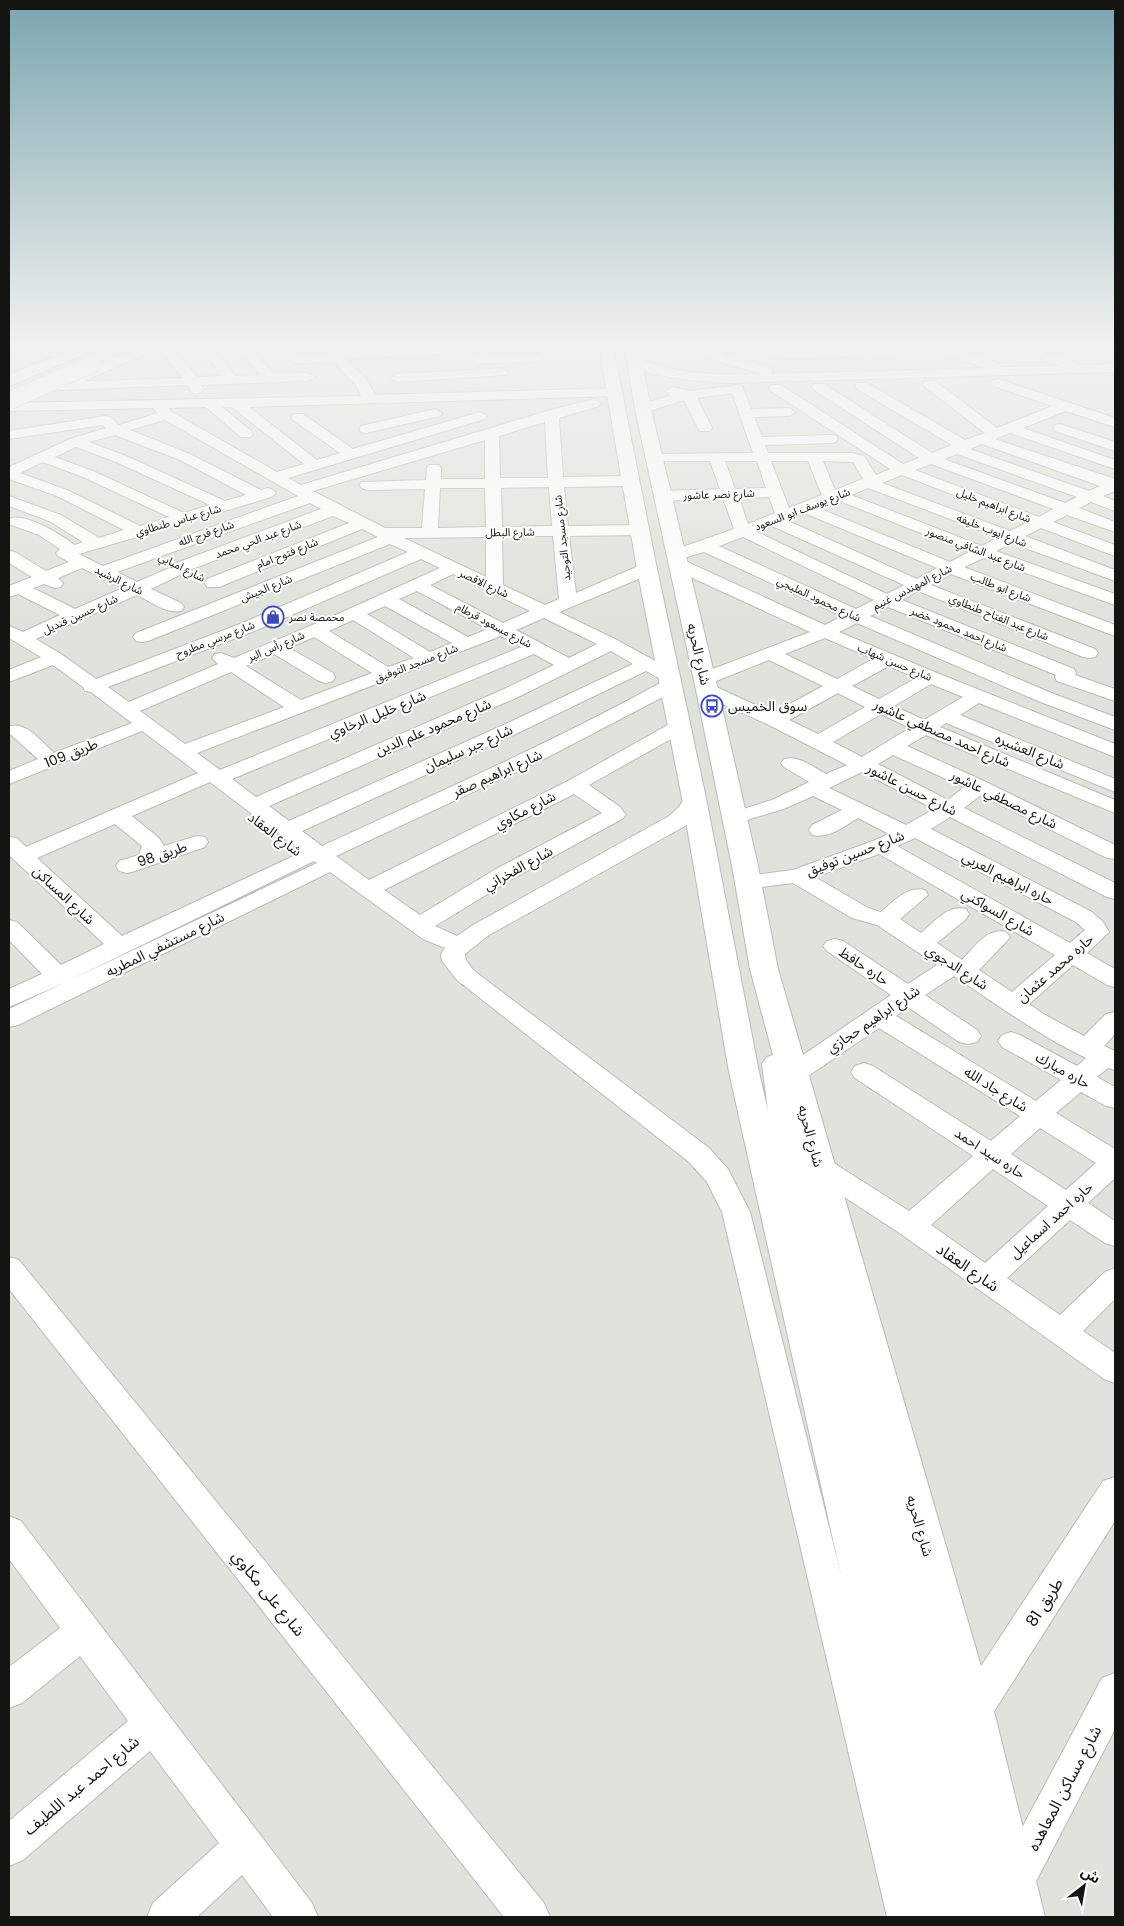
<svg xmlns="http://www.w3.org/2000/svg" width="1124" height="1926" viewBox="0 0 1124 1926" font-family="Poppins,'Noto Sans Arabic',sans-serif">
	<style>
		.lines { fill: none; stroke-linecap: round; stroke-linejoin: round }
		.minor-casing { stroke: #b8bcb4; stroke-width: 2 }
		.major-casing { stroke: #b8bcb4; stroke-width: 2 }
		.minor { fill: #fff; fill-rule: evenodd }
		.major { fill: #fff; fill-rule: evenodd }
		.major-bridge-casing { stroke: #b8bcb4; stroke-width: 18; stroke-linecap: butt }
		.major-bridge { stroke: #fff; stroke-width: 17 }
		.labels { text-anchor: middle; stroke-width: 4; stroke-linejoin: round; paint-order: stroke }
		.far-street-label { font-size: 11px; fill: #141512; stroke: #fff }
		.far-poi-label { font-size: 11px; fill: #141512; stroke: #fff; text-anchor: start }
		.street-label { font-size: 14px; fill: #141512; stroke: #fff }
		.poi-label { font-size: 14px; fill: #141512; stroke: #fff; text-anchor: start }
		.near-street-label { font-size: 16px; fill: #141512; stroke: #fff }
	</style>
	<rect width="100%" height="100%" fill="#e0e3db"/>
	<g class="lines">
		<g class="minor-casing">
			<path id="minor" d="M35,347H50L69,358L62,362L36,350Z
				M158,347H171L197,377L222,376L200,347H212L235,376L260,375L236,347H249L274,374L308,373L315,377L308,381L201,385L204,390L197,394L192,393L188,385L60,390L53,386L60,382L183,378Z
				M324,347H334L339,352L425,347H503L497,351L346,359L367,380L375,395L616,388L623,392L616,396L249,407L317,460L340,453L293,420L291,417L293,414H303L353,449L480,412L487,416L485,419L288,478L301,485L547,411L594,399L601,403L599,406L559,418L563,477L631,476L636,478L639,481L636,484L631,486L564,487L568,526L640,525L646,527L648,530L646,533L640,535L569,536L576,593L641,565H653L655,569L653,573L559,612L617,640L677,673L679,677L677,681L680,685L678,689L548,757L336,856L369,880L568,781L673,722L680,720L687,722L690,726L687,730L589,785L620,807L626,815L622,819L512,879L435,926L457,936L473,925L669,816L679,807L687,794L694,792L701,794L704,798L695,814L685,826L489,935L465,954L466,960L473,970L709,1148L728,1169L750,1212L927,1917H887L722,1212L707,1182L689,1162L457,980L442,961L441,954L445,948L423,939L330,872L18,1025L9,1027V1009L317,863L314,861L66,982L9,1007V989L42,974L9,940V920L17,922L61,965L104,944L9,855V837L17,838L26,847L198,773L142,731L9,784V771L38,759L10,734V726C27,722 42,742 54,753L132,723L91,692L85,691L83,687L53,665L9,682V670L41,657L9,638V626L23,632L60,615L18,594L9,597V586L32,577L9,563V551L15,552L46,571L69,562L58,556L56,553L60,549L39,535L9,524V519C25,511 61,535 75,545L83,542L49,521L9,506V496L61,515L99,538L124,530L57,496L9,479V467L70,439L106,428L102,425L9,439V431L105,416L110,417L119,425L158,413L153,408L9,411V403L361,396L356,385L333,361L297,364L290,360L297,356L326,353L323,349ZM206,407L241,437H251L253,434L251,431L222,407H232L304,464L277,472L172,412L168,408ZM165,420L298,496L103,566L79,554L265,499L273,496L276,493L273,490L268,488L261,490L190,454L130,430ZM545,422L548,478H500L499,436ZM115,435L180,460L246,495L225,501L126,456L89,442ZM485,440V479H441V468L439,465H429L427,468L426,480L362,482L359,485L362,488L367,490L425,489L422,528H385L313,491ZM76,447L116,462L210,505L184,513L93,471L55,457ZM43,462L83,477L169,517L140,526L67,490L20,473ZM549,487L552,526L502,527L501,488ZM440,488H485L486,527L438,528ZM310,503L321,509L176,563L174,566L137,582L117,572ZM333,516L349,523L207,579L205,583L207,587H219L362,529L378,537L136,633L133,637L136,641L142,642L148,641L390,544L408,552L240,624L96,679L61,654L36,639L137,595C149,601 167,614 181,611L184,607L181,603L151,589L192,569ZM502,536H553L559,599L545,605L503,585ZM486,537V577L404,538ZM421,559L440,568L329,618L234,658L221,653L215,654L212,658L218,664L129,702L108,687L252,632ZM82,568L123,588L75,609L33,588L44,584L55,588L61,587L63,583L58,578ZM453,574L530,611L503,623L430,585ZM417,591L488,629L468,637L399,599ZM385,606L452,643L430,652L367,614ZM544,618L597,644L569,658L516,630ZM353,620L414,658L388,667L329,631ZM501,636L521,647L220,770L197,753ZM314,637L372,673L301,700L246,666L274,654L319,681L326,683L333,681L335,677L333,673L289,648ZM611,651L633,664L510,722L289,821L269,806L516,698ZM534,654L554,665L502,690L256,797L232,779ZM646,671L664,681C553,742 437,793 322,846L302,831L524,730ZM231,672L284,707L185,744L140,711ZM210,782L302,852L122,936L37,858L115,824L142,846L139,855L119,861L116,866L119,871L127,873L135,871L205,847L208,842L205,837L197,836L164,846L159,838L132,816ZM574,794L602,813L496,869L420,915L384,890Z
				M534,347H612L606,351L539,353L534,352L533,349Z
				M721,347H740L739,350L722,354L771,368L773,371L770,374L985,368L935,350L934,347H951L1000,364L1001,367L1060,366L1017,350L1016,347H1033L1075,362L1076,365L1115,364V372L731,383C709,382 641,378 627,361L634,357C646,360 656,366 668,368C699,375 731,375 762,374L703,357L702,354L703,351Z
				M896,347L902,351L901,354L804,359L771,358L765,354L771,350L804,351Z
				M536,354L543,358L541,361L478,364L471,360L478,356Z
				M501,368L508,372L506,375L397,382L390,378L397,374Z
				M998,379L1115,418V427L1066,411L1023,428L1115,460V469L1010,433L995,439L1115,479V491L1103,496L1115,501V511L1091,502L1079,508L1115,522V532L1067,515L1053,522L1115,545V556L1041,528L1025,536L1115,570V581L1012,543L996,551L1115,594V605L984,558L964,567L1115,625V636L951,574L931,585L1095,649L1098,653L1095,657L1089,658L1083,657L918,591L902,600L1074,669L1076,673L1075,675L1115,689V701L1057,681L1055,677L1056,675L888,607L870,616L1054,694L1115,717V730L1038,701L857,623L839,632L937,673L1115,744V757L979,703L960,715L1115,779V792L946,723L940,727L1115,800V813L926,735L907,746L986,782L1115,845V859L1107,858L981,795L964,808L1115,883V899L1107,897L950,817L931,829L1092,912L1103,922L1109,932L1087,953L1115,969V987L1107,985L1073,965L1029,1004L1045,1015L1084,1036L1106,1014L1115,1012V1034L1104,1046L1115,1051V1070L1108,1068L1097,1077L1115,1087V1108L1106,1106L1081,1092L1056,1113L1115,1149V1178L1088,1203L1115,1221V1246L1105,1243L1070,1220L1007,1278L1060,1315L1105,1272L1115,1268V1299L1083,1331L1115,1353V1383L1104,1379L901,1234L809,1174L805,1167L809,1160L819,1157L829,1160L909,1211L973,1156L855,1078L851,1072L855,1066L864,1063L873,1066L991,1141L1020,1116L879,1028L802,1080L793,1083L784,1080L780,1074L784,1068L891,995L827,951L823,946L827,941L835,939L843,941L908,984L937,965L877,925L852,918L793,883L747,889L739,887L736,882L739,877L793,870L873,841L889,834L858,818C844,826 829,839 812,835L809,830L812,825L842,810L813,796L786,808L734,824L727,822L723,818L727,814L772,800L809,782L784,767L781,763L784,759C799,755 813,767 826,774L847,765L767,724L700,694L698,690L700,686L707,684L714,686L773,713L823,686L769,660L711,683L704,685L697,683L695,679L697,675L810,632L673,569L671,565L673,561H685L825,625L842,616L704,552L677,560L671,559L669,555L671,551L734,529L723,498L663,501L658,499L655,496L658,493L663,491L720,489L710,461H654L649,460L647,457L649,454L753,453L732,393L697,398L712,428L710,431H700L698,428L684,400L643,413L636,409L638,406L671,395L666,391L673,387L690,391L737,385L742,386L751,409L789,408L796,412L789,416L754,417L762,437L831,435L836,436L838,439L836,442L831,443L765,445L768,453H852L864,456L876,475L890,469L771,391L769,388L771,385H781L903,464L919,458L814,390L812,387L814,384H824L932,453L952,445L857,389L855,386L857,383H867L965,440L985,433L925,387L923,384L925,381H935L997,428L1053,406L993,386L991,383L993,380ZM982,444L1100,486L1089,491L970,449ZM957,454L1077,497L1065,503L944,459ZM725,461H757L766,488L735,489ZM771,461H808L822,495L789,508ZM823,461L853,462L863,479L835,490ZM931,464L1053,509L1039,517L915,470ZM902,475L1027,523L1010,531L882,483ZM868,488L998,537L982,546L851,495ZM769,497L775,513L748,524L739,498ZM837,500L969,552L950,562L818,508ZM804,513L937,568L917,579L786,520ZM772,526L904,585L887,594L757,532ZM743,537L874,600L856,609L719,546ZM825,638L873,659L837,679L785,654ZM889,666L916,678L879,699L852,686ZM931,684L963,697L924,720L894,706ZM838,693L865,707L818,734L789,720ZM881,714L910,728L862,757L833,742ZM893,755L964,787L948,800L878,764ZM862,772L934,809L906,825L829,788ZM915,838L1076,922L1085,930L1070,943L897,846ZM879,854L1055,955L1012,992L979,970L1006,942L1010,937L1006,932C987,927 975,947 962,960L937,943L966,919L969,914L966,909C948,904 934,922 921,933L900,919L928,895L925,890C907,886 894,901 881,912L868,908L815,877ZM954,976C998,1005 1038,1035 1086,1058L1077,1066L1020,1035L1011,1032L1002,1035L998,1041L1002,1047L1061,1080L1036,1101L896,1016L908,1007L959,1042L968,1044L977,1042L981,1036L977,1030L925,995ZM1040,1128L1096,1163L1066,1190L1011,1154ZM993,1169L1048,1206L985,1263L931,1225Z
				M435,409L442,413L440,416L366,433L361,432L359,429L361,426Z
				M1060,424L1115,442V451L1055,431L1053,428L1055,425Z
				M9,1257L19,1260L544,1903L550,1917H504L9,1289Z
				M1115,1477V1521L986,1724L973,1730L960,1724L954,1711L960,1698L1103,1481Z
				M9,1516L21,1521L312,1903L318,1917H273L242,1875L197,1917H147L153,1903L219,1843L150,1751L23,1860L9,1866V1821L128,1721L80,1656L22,1703L9,1708V1667L60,1628L9,1559Z
				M1115,1673V1729L1028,1897L1014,1903L1000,1897L994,1883L1000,1869L1102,1678Z"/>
		</g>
		<g class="major-casing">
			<path id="major" d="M77,347H96L94,350L9,386V375Z
				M137,347H156L154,350L71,387H59L57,384L59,381Z
				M599,347H613L657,569L706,798L759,1072L768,1111L762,1064L767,1057L773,1055L750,969L732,866L696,690L635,409L625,347H639L651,409L718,690L758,866L778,969L994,1711L1045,1917H917L729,1072L682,798L637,569Z"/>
		</g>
		<use href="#minor" class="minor"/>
		<use href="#major" class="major"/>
		<g class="major-bridge-casing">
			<path id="major-bridge" d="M9,401L92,364"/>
		</g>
		<use href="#major-bridge" class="major-bridge"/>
	</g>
	<linearGradient id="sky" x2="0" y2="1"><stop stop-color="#7ba5b0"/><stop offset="0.56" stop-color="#f1f2ef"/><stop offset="1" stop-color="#f1f2ef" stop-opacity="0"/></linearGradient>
	<rect width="1124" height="616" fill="url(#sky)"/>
	<defs>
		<g id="shop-ring" transform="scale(1.125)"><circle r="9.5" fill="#fff" stroke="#3d4abe" stroke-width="1.5"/><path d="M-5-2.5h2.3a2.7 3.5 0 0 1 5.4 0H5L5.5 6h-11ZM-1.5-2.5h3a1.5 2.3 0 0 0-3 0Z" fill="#3d4abe"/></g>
		<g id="bus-ring" transform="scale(1.125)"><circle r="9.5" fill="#fff" stroke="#3d4abe" stroke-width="1.5"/><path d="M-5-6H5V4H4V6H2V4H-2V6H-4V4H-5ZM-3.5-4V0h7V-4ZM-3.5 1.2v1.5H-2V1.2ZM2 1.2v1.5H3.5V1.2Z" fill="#3d4abe"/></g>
	</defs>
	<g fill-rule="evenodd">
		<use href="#shop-ring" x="273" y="617"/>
		<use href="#bus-ring" x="712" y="706"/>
	</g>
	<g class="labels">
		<g class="far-street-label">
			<text transform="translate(719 494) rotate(-2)" y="4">شارع نصر عاشور</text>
			<text transform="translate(994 505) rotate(21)" y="4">شارع ابراهيم خليل</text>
			<text transform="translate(802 509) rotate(-21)" y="4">شارع يوسف ابو السعود</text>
			<text transform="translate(178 520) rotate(-16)" y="4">شارع عباس طنطاوي</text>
			<text transform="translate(992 530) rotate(21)" y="4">شارع ايوب خليفه</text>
			<text transform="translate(510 532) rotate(-1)" y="4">شارع البطل</text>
			<text transform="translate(206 533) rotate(-19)" y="4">شارع فرج الله</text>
			<text transform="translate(562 538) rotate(-96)" y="4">شارع مسجد التوحيد</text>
			<text transform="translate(258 539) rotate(-20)" y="4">شارع عبد الحي محمد</text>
			<text transform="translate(976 549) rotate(21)" y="4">شارع عبد الشافي منصور</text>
			<text transform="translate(287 553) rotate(-22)" y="4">شارع فتوح امام</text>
			<text transform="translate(182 567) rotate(27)" y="4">شارع امبابي</text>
			<text transform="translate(119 580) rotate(26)" y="4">شارع الرشيد</text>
			<text transform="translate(484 583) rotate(25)" y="4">شارع الاقصر</text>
			<text transform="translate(912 587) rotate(-27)" y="4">شارع المهندس غنيم</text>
			<text transform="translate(1001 587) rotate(21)" y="4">شارع ابو طالب</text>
			<text transform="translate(266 588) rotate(-22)" y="4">شارع الجيش</text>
			<text transform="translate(819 599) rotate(25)" y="4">شارع محمود المليجي</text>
			<text transform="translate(80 614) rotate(-24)" y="4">شارع حسين قنديل</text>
			<text transform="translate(999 617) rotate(22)" y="4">شارع عبد الفتاح طنطاوي</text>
			<text transform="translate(494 625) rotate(28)" y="4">شارع مسعود قرطام</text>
			<text transform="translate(959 629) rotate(22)" y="4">شارع احمد محمود خضر</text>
			<text transform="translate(215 639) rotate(-21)" y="4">شارع مرسي مطروح</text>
			<text transform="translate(276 646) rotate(-23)" y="4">شارع رأس البر</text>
			<text transform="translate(895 662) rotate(23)" y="4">شارع حسن شهاب</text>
			<text transform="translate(416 663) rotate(-21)" y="4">شارع مسجد التوفيق</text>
		</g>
		<g class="far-poi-label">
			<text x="289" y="621">محمصة نصر</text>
		</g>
		<g class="street-label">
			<text transform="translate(699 654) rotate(77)" y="5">شارع الحريه</text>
			<text transform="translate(377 714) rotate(-22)" y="5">شارع خليل الرخاوي</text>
			<text transform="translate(433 727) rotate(-23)" y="5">شارع محمود علم الدين</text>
			<text transform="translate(942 733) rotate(24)" y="5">شارع احمد مصطفي عاشور</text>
			<text transform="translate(468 748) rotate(-24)" y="5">شارع جبر سليمان</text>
			<text transform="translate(1030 751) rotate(22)" y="5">شارع العشيره</text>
			<text transform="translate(71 753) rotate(-22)" y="5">طريق 109</text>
			<text transform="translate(497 773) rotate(-24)" y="5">شارع ابراهيم صقر</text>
			<text transform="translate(912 789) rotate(27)" y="5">شارع حسن عاشور</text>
			<text transform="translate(1004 799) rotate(26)" y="5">شارع مصطفي عاشور</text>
			<text transform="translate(525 810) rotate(-27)" y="5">شارع مكاوي</text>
			<text transform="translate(275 834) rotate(37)" y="5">شارع العقاد</text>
			<text transform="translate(855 853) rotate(-21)" y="5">شارع حسين توفيق</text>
			<text transform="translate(162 854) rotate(-19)" y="5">طريق 98</text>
			<text transform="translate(518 868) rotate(-29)" y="5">شارع الفخراني</text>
			<text transform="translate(1008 878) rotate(27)" y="5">حاره ابراهيم العربي</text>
			<text transform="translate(64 895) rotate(43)" y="5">شارع المساكن</text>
			<text transform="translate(998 912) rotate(30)" y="5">شارع السواكني</text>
			<text transform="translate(165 944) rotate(-26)" y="5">شارع مستشفي المطريه</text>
			<text transform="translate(864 966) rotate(34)" y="5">حاره حافظ</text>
			<text transform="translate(957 967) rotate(33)" y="5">شارع الدجوي</text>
			<text transform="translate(1055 968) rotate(-41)" y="5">حاره محمد عثمان</text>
			<text transform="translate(873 1019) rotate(-34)" y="5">شارع ابراهيم حجازي</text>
			<text transform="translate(1063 1070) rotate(29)" y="5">حاره مبارك</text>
			<text transform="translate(996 1089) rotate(32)" y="5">شارع جاد الله</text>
			<text transform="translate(811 1136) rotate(75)" y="5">شارع الحريه</text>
			<text transform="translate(990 1153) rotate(33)" y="5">حاره سيد احمد</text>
			<text transform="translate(1051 1220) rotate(-42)" y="5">حاره احمد اسماعيل</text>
			<text transform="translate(920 1526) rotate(74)" y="5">شارع الحريه</text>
		</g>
		<g class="poi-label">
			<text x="728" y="711">سوق الخميس</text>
		</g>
		<g class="near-street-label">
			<text transform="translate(968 1267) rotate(35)" y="6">شارع العقاد</text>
			<text transform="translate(269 1593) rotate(51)" y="6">شارع على مكاوي</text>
			<text transform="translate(1044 1602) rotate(-57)" y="6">طريق 81</text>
			<text transform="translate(81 1785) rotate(-40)" y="6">شارع احمد عبد اللطيف</text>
			<text transform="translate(1064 1788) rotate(-62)" y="6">شارع مساكن المعاهده</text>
		</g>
	</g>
	<rect width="1124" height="1926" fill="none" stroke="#141512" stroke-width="20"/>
	<g transform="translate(1084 1886) rotate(31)" stroke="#ffffff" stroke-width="4" paint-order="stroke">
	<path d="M0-4L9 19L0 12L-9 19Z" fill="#141512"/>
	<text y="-8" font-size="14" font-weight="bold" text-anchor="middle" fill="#141512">ش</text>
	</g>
</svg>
